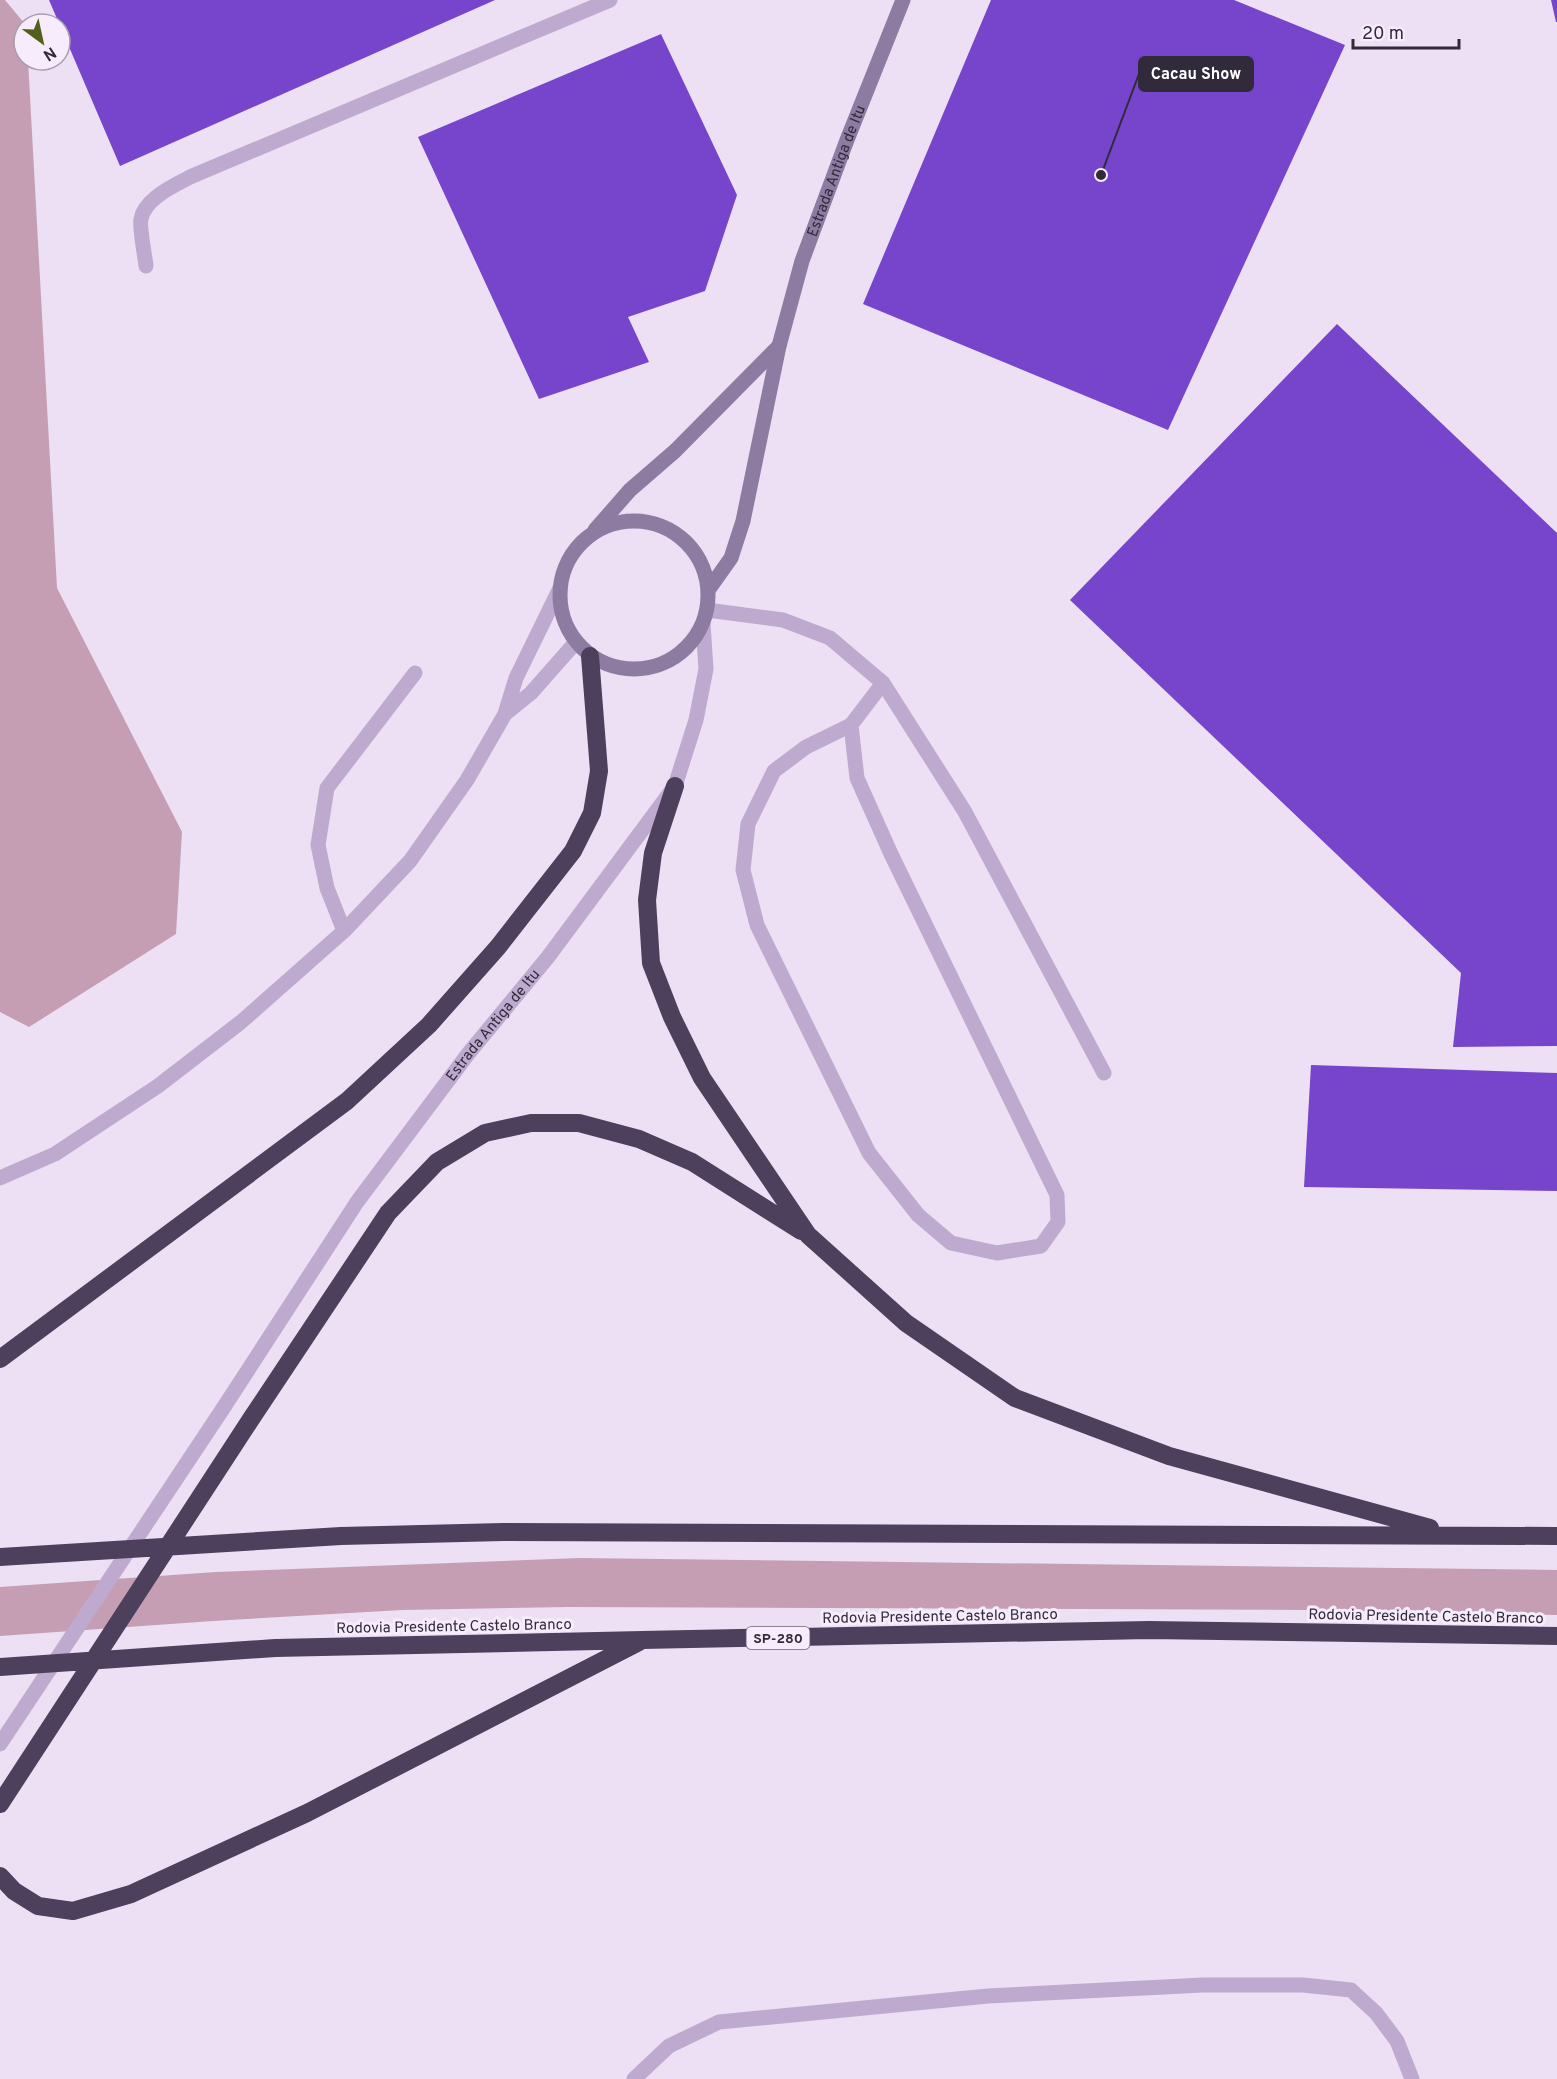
<svg xmlns="http://www.w3.org/2000/svg" width="1557" height="2079" viewBox="0 0 1557 2079" font-family="Overpass,sans-serif">
	<style>
		.green { fill: #c59eb3 }
		.building { fill: #7645cc }
		.lines { fill: none; stroke-linecap: round; stroke-linejoin: round }
		.service { stroke: #beaace; stroke-width: 15 }
		.minor { stroke: #beaace; stroke-width: 15 }
		.secondary { stroke: #8d7ba2; stroke-width: 15 }
		.motorway { stroke: #4c405c; stroke-width: 18 }
		.labels { text-anchor: middle; stroke-width: 6; stroke-linejoin: round; paint-order: stroke }
		.shield { fill: #f6ecfb; stroke: #6c6475; stroke-width: 1.5 }
		.shield-label { font-size: 14px; font-weight: bold; fill: #312a3b }
		.street-label { font-size: 15px; fill: #312a3b; stroke: #f6ecfb }
		.leader { fill: none; stroke: #312a3b; stroke-width: 2 }
		.callout-dot { fill: #312a3b; stroke: #f6ecfb; stroke-width: 2 }
		.callout { fill: #312a3b; stroke: #312a3b; stroke-width: 2 }
		.callout-label { font-size: 16px; text-anchor: middle; font-weight: bold; fill: #fff }
	</style>
	<rect width="100%" height="100%" fill="#eddff4"/>
	<path class="green" d="M0,0H5L25,24L24,60H28L57,588L182,832L176,934L29,1027L0,1012Z
		M579,1558L1557,1570V1615L1304,1610L568,1607L402,1610L213,1621L0,1636V1587L216,1572Z"/>
	<path class="building" d="M49,0H495L120,166Z
		M991,0H1234L1345,45L1168,430L863,304Z
		M1551,0H1557V22H1556Z
		M661,34L737,195L705,291L628,317L649,362L539,399L418,137Z
		M1337,324L1557,533V1046L1453,1047L1461,973L1070,600Z
		M1311,1065L1557,1073V1191L1304,1187Z"/>
	<g class="lines">
		<path class="service" d="M146,266C145,256 139,227 141,219C145,198 174,186 190,177L610,0
			M707,610L783,620L830,638L883,683L965,812L1104,1073
			M505,714L531,693L576,642
			M851,725L806,747L774,771L748,824L743,870L757,925L869,1153L918,1215L951,1243L997,1253L1041,1246L1058,1222L1057,1195L891,854L857,778L851,725L883,683
			M344,931L327,888L318,845L327,788L415,673
			M0,1178L55,1154L158,1086L241,1022L344,931L410,861L467,780L505,714L516,678L560,588"/>
		<g class="minor">
			<path id="s1" d="M0,1744L224,1407L357,1202L468,1054L548,957L675,786L696,720L706,669L703,624"/>
			<path d="M634,2079L669,2046L719,2022L988,1996L1203,1985H1303L1351,1990L1376,2013L1397,2041L1412,2079"/>
		</g>
		<g class="secondary">
			<circle cx="634" cy="595" r="74"/>
			<path d="M595,530L630,490L675,451L779,346"/>
			<path id="s2" d="M709,589L731,558L743,521L779,346L802,261L847,140L903,0"/>
		</g>
		<path class="motorway" d="M675,786L653,853L647,900L651,963L672,1017L702,1078L808,1235L906,1323L1015,1398L1169,1456L1430,1528
			M0,1359L347,1101L429,1025L498,947L573,851L592,813L599,771L590,656
			M0,1557L341,1536L503,1532L1557,1536
			M0,1667L275,1648L642,1640L1149,1630L1557,1636
			M0,1804L251,1419L388,1213L437,1162L485,1133L531,1123H579L639,1139L692,1162L801,1231
			M0,1876L14,1891L38,1906L73,1911L131,1894L307,1813L639,1642"/>
	</g>
	<g class="labels">
		<rect class="shield" x="746.5" y="1627" width="63" height="22" rx="4.5"/>
		<g class="shield-label">
			<text x="778" y="1643">SP-280</text>
		</g>
		<g class="street-label">
			<text dy="5" stroke="none"><textPath href="#s2" startOffset="440">Estrada Antiga de Itu</textPath></text>
			<text dy="5" stroke="none"><textPath href="#s1" startOffset="872">Estrada Antiga de Itu</textPath></text>
			<text transform="translate(940 1616) rotate(-1)" y="5">Rodovia Presidente Castelo Branco</text>
			<text transform="translate(1426 1616) rotate(1)" y="5">Rodovia Presidente Castelo Branco</text>
			<text transform="translate(454 1626) rotate(-1)" y="5">Rodovia Presidente Castelo Branco</text>
		</g>
	</g>
	<path class="leader" d="M1101 175L1139 74"/>
	<circle class="callout-dot" cx="1101" cy="175" r="6"/>
	<rect class="callout" x="1139" y="57" width="114" height="34" rx="6"/>
	<g class="callout-label">
		<text x="1196" y="79">Cacau Show</text>
	</g>
	<g transform="translate(42 42) rotate(147)"><circle r="28" fill="#f6ecfb" stroke="#a79eae" stroke-width="1.5"/>
	<path d="M0-4.5L10 22L0 15L-10 22Z" fill="#535f1c"/>
	<text y="-9" font-size="16" font-weight="bold" text-anchor="middle" fill="#312a3b">N</text>
	</g>
	<path d="M1353 39v9h106v-9" fill="none" stroke="#312a3b" stroke-width="3"/>
	<text x="1362" y="39" font-size="18" fill="#312a3b" stroke="#f6ecfb" stroke-width="4.5" paint-order="stroke">20 m</text>
</svg>
